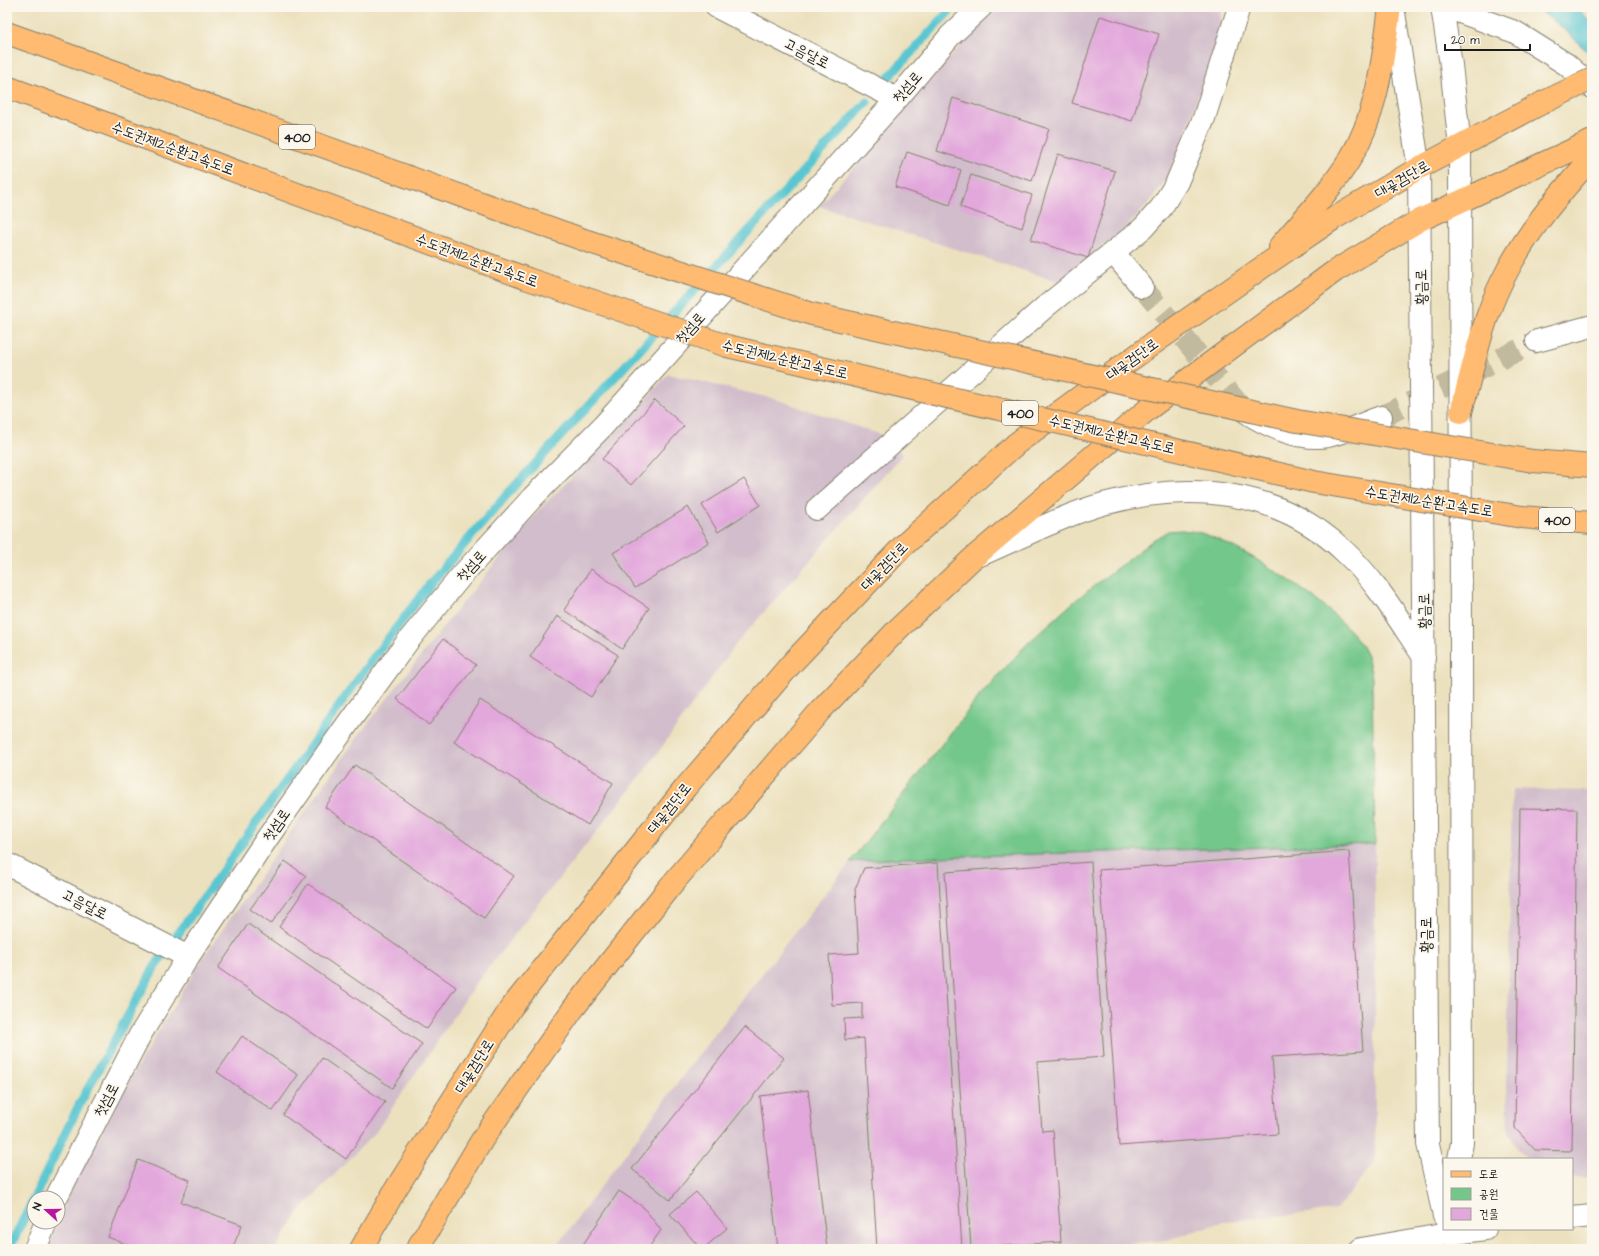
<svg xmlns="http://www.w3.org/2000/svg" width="1599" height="1256" viewBox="0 0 1599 1256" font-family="'Architects Daughter','Poor Story',sans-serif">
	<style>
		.industrial { fill: #d1bdcb }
		.green { fill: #73c78b; stroke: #487254 }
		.water { fill: #5ac6d1; stroke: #3b7176 }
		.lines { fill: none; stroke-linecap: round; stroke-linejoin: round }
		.stream { stroke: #5ac6d1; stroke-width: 9 }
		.building { fill: #e2a8dc }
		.minor-tunnel { stroke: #c2ba9e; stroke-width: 22; stroke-dasharray: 22 11; stroke-linecap: butt }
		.minor-casing { stroke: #847e6d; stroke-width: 24 }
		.major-casing { stroke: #847e6d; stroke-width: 24 }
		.highway-casing { stroke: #847e6d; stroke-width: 24 }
		.minor { stroke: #fff; stroke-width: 22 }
		.major { stroke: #febb71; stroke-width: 22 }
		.highway { stroke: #febb71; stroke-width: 22 }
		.major-bridge-casing { stroke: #847e6d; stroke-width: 24; stroke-linecap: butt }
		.highway-bridge-casing { stroke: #847e6d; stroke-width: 24; stroke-linecap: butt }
		.major-bridge { stroke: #febb71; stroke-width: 22 }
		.highway-bridge { stroke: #febb71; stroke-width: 22 }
		.labels { text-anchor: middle; stroke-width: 3.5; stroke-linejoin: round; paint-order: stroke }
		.shield { fill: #fbf7ec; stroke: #5f5e5a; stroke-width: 1 }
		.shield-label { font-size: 14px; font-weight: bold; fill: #1c1c1c }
		.street-label { font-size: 15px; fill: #1c1c1c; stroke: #fbf7ec }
	</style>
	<rect width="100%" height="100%" fill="#fbf7ec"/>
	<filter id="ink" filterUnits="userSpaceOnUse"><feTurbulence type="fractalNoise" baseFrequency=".025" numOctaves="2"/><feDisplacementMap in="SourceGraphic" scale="8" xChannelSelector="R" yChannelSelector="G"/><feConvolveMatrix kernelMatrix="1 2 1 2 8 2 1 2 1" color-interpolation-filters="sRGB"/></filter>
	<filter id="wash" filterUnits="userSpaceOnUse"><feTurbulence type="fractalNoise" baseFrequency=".012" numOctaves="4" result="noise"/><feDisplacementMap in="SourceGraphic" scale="16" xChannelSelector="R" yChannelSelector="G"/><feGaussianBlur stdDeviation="0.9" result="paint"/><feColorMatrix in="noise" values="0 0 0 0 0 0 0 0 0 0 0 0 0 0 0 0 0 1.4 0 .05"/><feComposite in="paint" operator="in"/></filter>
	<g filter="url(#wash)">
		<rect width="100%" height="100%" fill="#ece1be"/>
		<path class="industrial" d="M1002,7H1220L1221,22L1212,59L1182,141L1167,177L1153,198L1132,222L1060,282L819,206L895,122L982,21Z
			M668,374L775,399L879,434L903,454L736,644L643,773L477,982L375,1133L300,1210L275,1249H46L73,1184L141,1060L204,956L358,736L451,617L539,510L618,430Z
			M1512,789L1592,791V1178L1572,1179V1159H1529L1519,1151L1508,1132L1507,1075Z
			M1375,844V1162L1336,1210L1222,1222L1168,1240L1085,1247V1249H555L690,1066L850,862L902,858Z"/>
		<path class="green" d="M1182,530C1188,531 1195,531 1201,533C1245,547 1344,610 1365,652C1369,659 1370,670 1372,678L1375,844L902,858L850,862L981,694L1028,643L1076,600L1153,540L1168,531Z"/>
		<path class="water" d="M1535,7H1576L1592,23V56L1562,27Z"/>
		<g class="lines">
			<path class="stream" d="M889,77L953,7
				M34,1198L79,1105L154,968L371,661L430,584L504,498L867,102
				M9,1249L34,1198"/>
		</g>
		<g id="blocks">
			<path class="building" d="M1100,16L1159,34L1132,121L1072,103Z
				M953,98L1049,129L1032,181L937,151Z
				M907,152L961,170L950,205L895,187Z
				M1058,154L1115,171L1088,258L1031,240Z
				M971,175L1032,195L1022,228L960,207Z
				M655,400L684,426L631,485L602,459Z
				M744,479L760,505L718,532L702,505Z
				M688,507L709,542L635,588L613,553Z
				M591,569L649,608L622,649L564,610Z
				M557,616L618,655L591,697L530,657Z
				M443,639L476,665L429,725L397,699Z
				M480,700L613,783L588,825L454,742Z
				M355,765L514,876L484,918L325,807Z
				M1520,808L1577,809L1572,1151L1535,1150L1515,1128Z
				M1349,851L1363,1051L1272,1057L1278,1134L1119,1146L1099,870Z
				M285,861L306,876L271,924L250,909Z
				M1091,862L1104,1057L1037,1062L1042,1131L1053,1130L1061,1242L971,1248L945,872Z
				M938,863L962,1249H877L864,1038L845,1040L844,1019L862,1018V1003L832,1005L829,955L859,953L855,889L864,868Z
				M308,884L456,987L427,1029L279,927Z
				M248,924L422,1044L392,1088L218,968Z
				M745,1027L784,1058L670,1200L632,1169Z
				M242,1036L298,1075L273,1111L217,1072Z
				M322,1058L385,1102L346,1159L283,1115Z
				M808,1090L827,1249H778L760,1096Z
				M138,1160L190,1180L181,1202L242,1225L232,1249H138L108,1237Z
				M619,1191L643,1207L661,1230L648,1249H580Z
				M696,1192L727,1228L703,1249H701L670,1214Z"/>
		</g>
	</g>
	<g filter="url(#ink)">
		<use href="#blocks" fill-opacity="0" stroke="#847e6d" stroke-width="1"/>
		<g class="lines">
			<path class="minor-tunnel" d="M1142,287L1244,411
				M1381,417L1537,341"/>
			<g class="minor-casing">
				<path id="minor" d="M717,7L897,99
					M1393,7L1419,168L1428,1144L1444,1216
					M1442,7L1451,65L1460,147L1462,1143L1459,1159
					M1446,7L1515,32L1566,64L1592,87
					M1113,252L1142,287
					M1537,341L1592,326
					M1246,412C1269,427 1301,441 1328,436C1346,432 1364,423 1381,417
					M817,509L1045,307L1143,228L1161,208L1177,182L1204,118L1239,7
					M980,555C1020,538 1061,516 1103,504C1189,481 1279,488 1346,553C1377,582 1400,622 1424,657
					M7,864L188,957
					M56,1198L140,1035L188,957L268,837L351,719L408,641L462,575L533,497L603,426L897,99L950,36L981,7
					M1572,1218L1592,1216
					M35,1249L46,1222
					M1361,1249L1448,1234L1485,1229"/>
			</g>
			<g class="major-casing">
				<path id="major" d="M1280,246C1304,218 1331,190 1350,159C1378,113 1383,58 1390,7
					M1461,412C1473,368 1482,321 1502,281C1524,236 1558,194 1592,158
					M361,1249L397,1187L511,1008L686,787L792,663L903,546L1017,443L1151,345L1264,266L1333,219L1419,168L1542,103
					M417,1249L482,1140L573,1009L667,890L820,711L898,629L972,559L1147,410L1335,271L1420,220L1592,141"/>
			</g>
			<g class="highway-casing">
				<path id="highway" d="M7,33L587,241
					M7,87L525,278
					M1533,461L1592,466
					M1522,517L1592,523"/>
			</g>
			<use href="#minor" class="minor"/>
			<use href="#major" class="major"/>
			<use href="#highway" class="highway"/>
			<g class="major-bridge-casing">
				<path id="major-bridge" d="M1542,103L1592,79"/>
			</g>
			<g class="highway-bridge-casing">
				<path id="highway-bridge" d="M587,241L812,314L1297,421L1533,461
					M525,278L727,346L1314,482L1522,517"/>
			</g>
			<use href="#major-bridge" class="major-bridge"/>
			<use href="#highway-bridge" class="highway-bridge"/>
		</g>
	</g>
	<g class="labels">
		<g class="shield">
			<rect x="279" y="125" width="36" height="24" rx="3"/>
			<rect x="1002" y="401" width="36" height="24" rx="3"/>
			<rect x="1539" y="508" width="36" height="24" rx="3"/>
		</g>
		<g class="shield-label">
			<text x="297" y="142">400</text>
			<text x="1020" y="418">400</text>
			<text x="1557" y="525">400</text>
		</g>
		<g class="street-label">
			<text transform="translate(807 53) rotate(27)" y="5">고음달로</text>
			<text transform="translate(907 87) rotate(-49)" y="5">첫섬로</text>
			<text transform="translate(173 148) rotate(20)" y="5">수도권제2순환고속도로</text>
			<text transform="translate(1402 179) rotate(-30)" y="5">대곶검단로</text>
			<text transform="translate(477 260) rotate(20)" y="5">수도권제2순환고속도로</text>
			<text transform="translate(1421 287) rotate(-91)" y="5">황금로</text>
			<text transform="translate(690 328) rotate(-48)" y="5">첫섬로</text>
			<text transform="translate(785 359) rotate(13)" y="5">수도권제2순환고속도로</text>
			<text transform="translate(1132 359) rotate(-36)" y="5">대곶검단로</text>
			<text transform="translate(1112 434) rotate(13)" y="5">수도권제2순환고속도로</text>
			<text transform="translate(1429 501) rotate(9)" y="5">수도권제2순환고속도로</text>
			<text transform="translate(471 566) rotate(-48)" y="5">첫섬로</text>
			<text transform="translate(884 566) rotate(-46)" y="5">대곶검단로</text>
			<text transform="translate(1424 611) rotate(-91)" y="5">황금로</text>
			<text transform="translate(669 808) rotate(-51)" y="5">대곶검단로</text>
			<text transform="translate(276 825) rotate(-55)" y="5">첫섬로</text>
			<text transform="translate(85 904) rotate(27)" y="5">고음달로</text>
			<text transform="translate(1426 935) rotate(-90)" y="5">황금로</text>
			<text transform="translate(474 1066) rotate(-58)" y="5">대곶검단로</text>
			<text transform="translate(106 1100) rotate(-62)" y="5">첫섬로</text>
		</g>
	</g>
	<rect width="1599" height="1256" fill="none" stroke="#fbf7ec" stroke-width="24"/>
	<rect x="1443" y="1158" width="130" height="72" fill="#fbf7ec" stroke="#a29f99"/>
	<rect x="1451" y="1171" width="20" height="6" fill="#febb71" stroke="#a29f99"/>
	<text x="1479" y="1178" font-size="12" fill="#1c1c1c">도로</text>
	<rect x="1451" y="1188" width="20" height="12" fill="#73c78b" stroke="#a29f99"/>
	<text x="1479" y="1198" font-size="12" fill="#1c1c1c">공원</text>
	<rect x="1451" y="1208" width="20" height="12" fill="#e2a8dc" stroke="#a29f99"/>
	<text x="1479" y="1218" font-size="12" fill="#1c1c1c">건물</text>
	<g transform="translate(46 1210) rotate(291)"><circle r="19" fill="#fbf7ec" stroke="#a29f99"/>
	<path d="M0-3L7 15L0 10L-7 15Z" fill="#b5179e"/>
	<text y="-6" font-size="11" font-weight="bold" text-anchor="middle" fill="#1c1c1c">N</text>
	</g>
	<path d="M1445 44v6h85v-6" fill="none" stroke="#1c1c1c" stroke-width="2"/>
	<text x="1451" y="44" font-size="12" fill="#1c1c1c" stroke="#fbf7ec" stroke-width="3" paint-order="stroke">20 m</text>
</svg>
